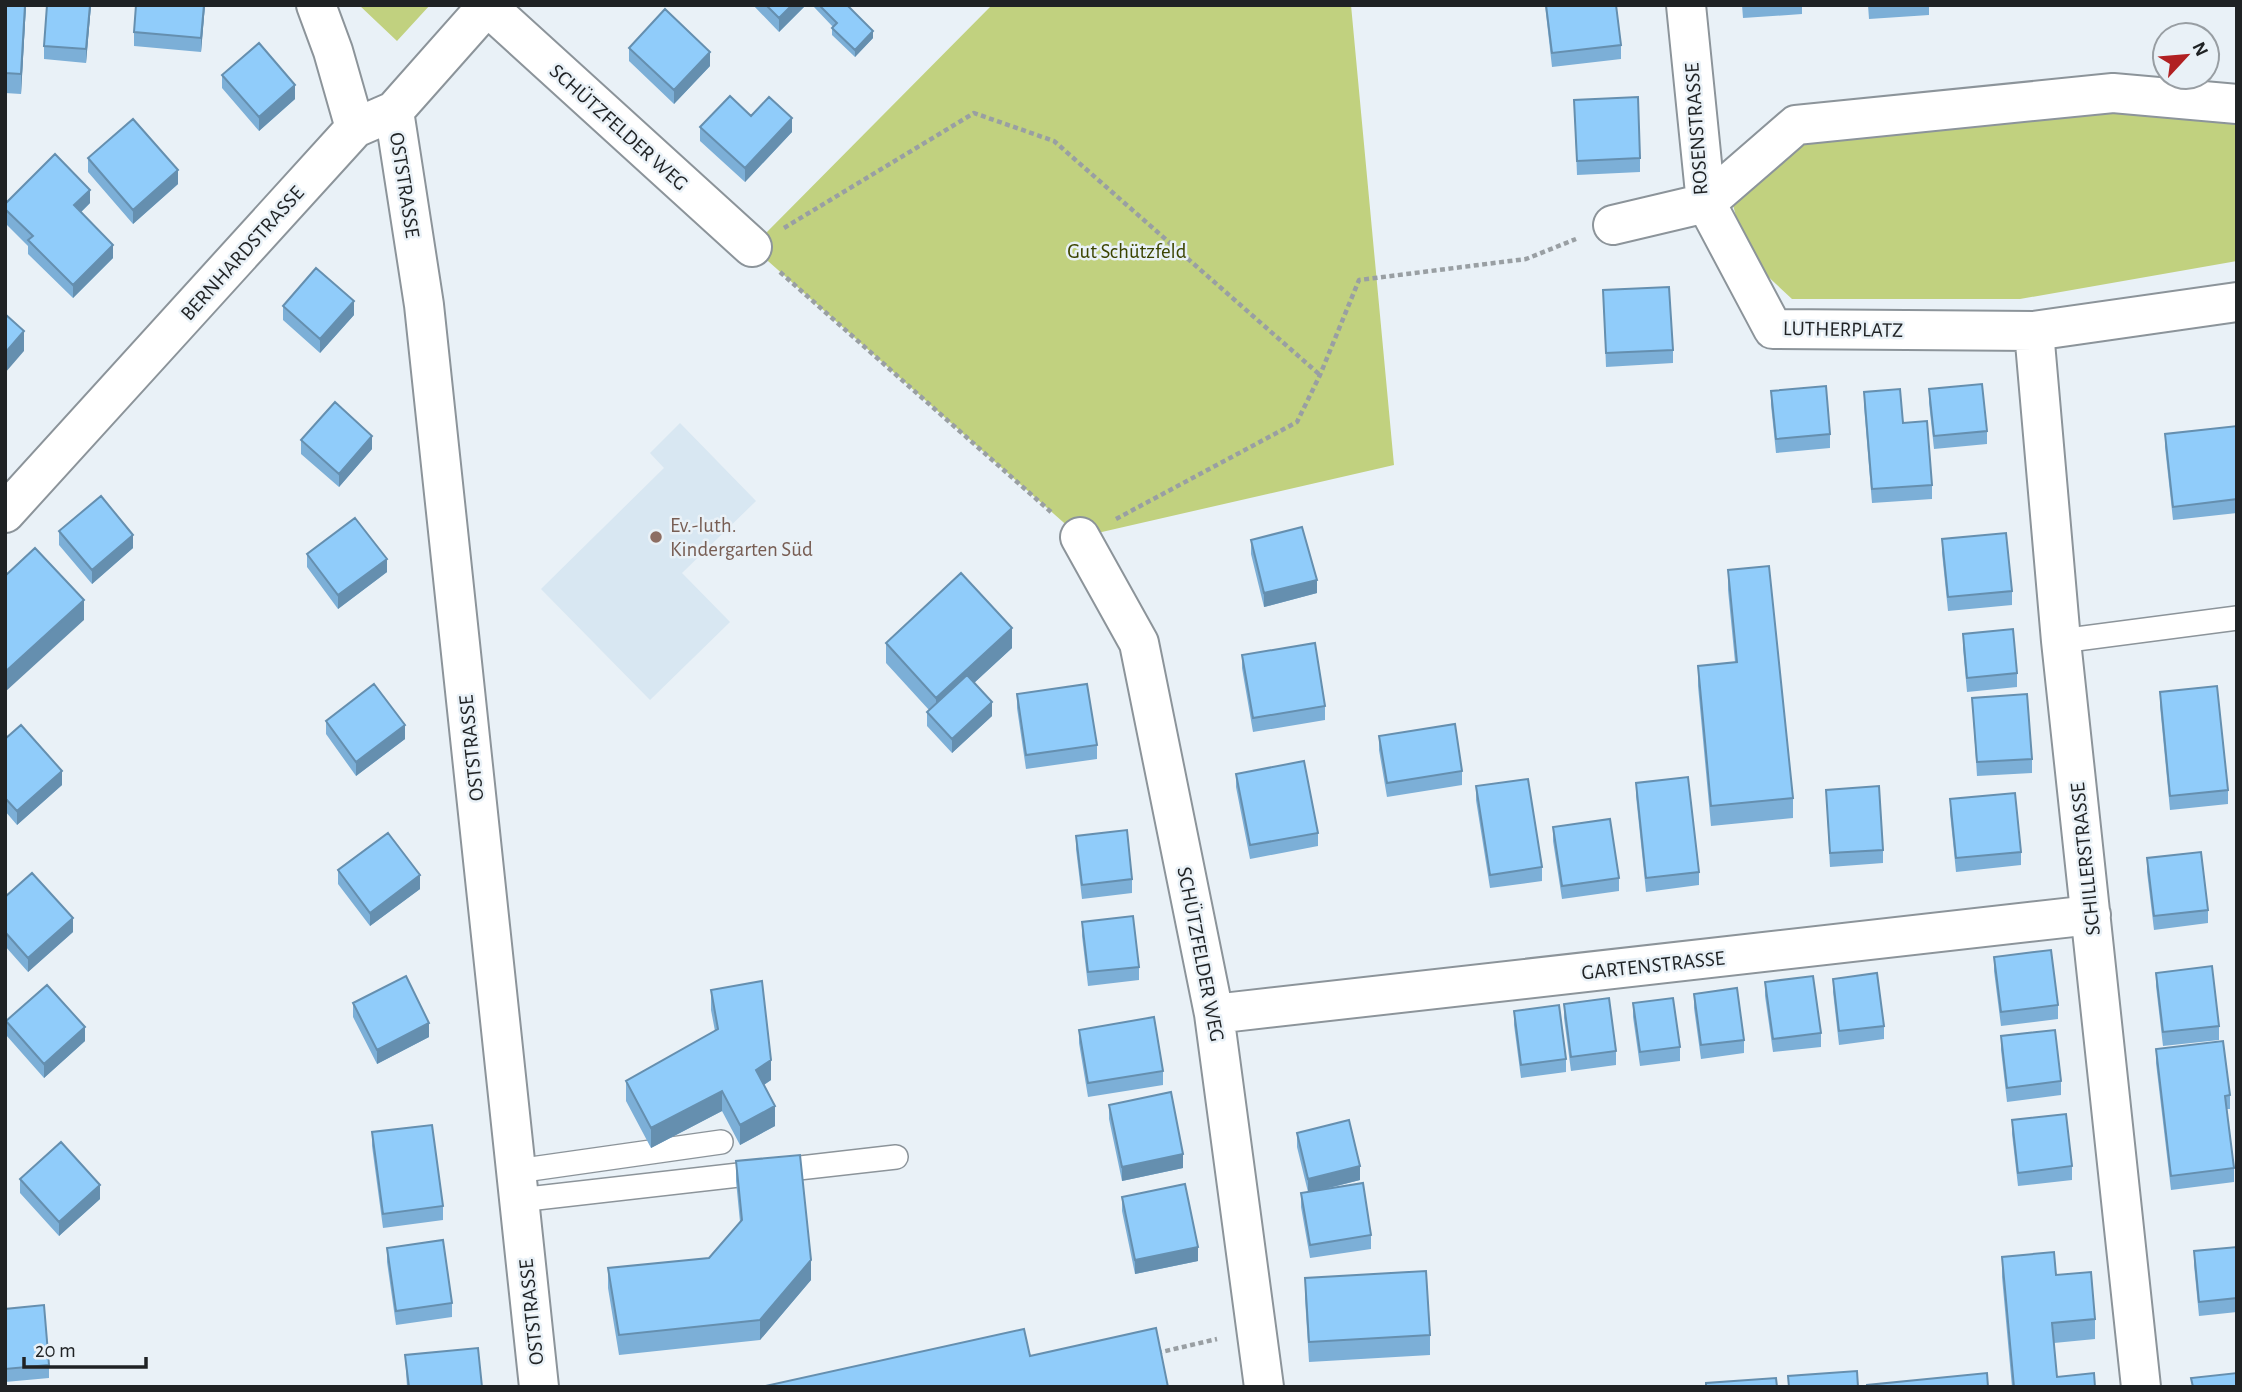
<svg xmlns="http://www.w3.org/2000/svg" width="2242" height="1392" viewBox="0 0 2242 1392" font-family="'Alegreya Sans',sans-serif">
	<style>
		.built { fill: #d8e7f2 }
		.green { fill: #c1d17f }
		.lines { fill: none; stroke-linecap: round; stroke-linejoin: round }
		.lane-casing { stroke: #8c949a; stroke-width: 26 }
		.street-casing { stroke: #8c949a; stroke-width: 42 }
		.path { stroke: #999fa3; stroke-width: 4.5; stroke-dasharray: 5 3.5; stroke-linecap: butt }
		.lane { stroke: #fff; stroke-width: 23 }
		.street { stroke: #fff; stroke-width: 38 }
		.wall { fill: #7cafd7 }
		.shaded-wall { fill: #658faf }
		.building { fill: #90ccfa; stroke: #658faf; stroke-width: 2 }
		.education-dot { fill: #8d6e63; stroke: #e9f1f7; stroke-width: 2.5 }
		.labels { text-anchor: middle; stroke-width: 5; stroke-linejoin: round; paint-order: stroke }
		.street-label { font-size: 21px; fill: #1f2224; stroke: #e9f1f7 }
		.park-label { font-size: 21px; fill: #3b4400; stroke: #e9f1f7 }
		.education-label { font-size: 21px; fill: #785e54; stroke: #e9f1f7; text-anchor: start }
	</style>
	<rect width="100%" height="100%" fill="#e9f1f7"/>
	<path class="built" d="M680,423L756,501L682,573L730,622L650,700L541,589L664,468L650,453Z"/>
	<path class="green" d="M359,5H430L397,41Z
		M992,5H1351L1394,465L1080,537L752,247Z
		M2115,100L2237,125V261L2020,299H1792L1746,256L1730,193L1803,131Z"/>
	<g class="lines">
		<g class="lane-casing">
			<path id="lane" d="M2061,641L2237,618
				M517,1171L721,1142
				M519,1200L896,1157"/>
		</g>
		<g class="street-casing">
			<path id="street" d="M316,5L333,51L355,128
				M487,6L752,247
				M2237,104L2113,93L1796,125L1706,203L1773,329L2034,331L2237,302
				M394,111L424,305L539,1387
				M1613,225L1706,203L1686,5
				M2034,331L2061,641L2141,1387
				M5,513L355,128L394,111L488,5
				M1080,537L1139,643L1214,1014L1264,1387
				M1214,1014L2091,915"/>
		</g>
		<path class="path" d="M784,228L974,113L1054,141L1320,375
			M780,272L1051,512
			M1116,519L1297,422L1320,375L1359,280L1526,259L1576,239
			M1157,1353L1217,1339"/>
		<use href="#lane" class="lane"/>
		<use href="#street" class="street"/>
	</g>
	<path class="wall" d="M5,5H26L21,94L5,93Z
		M91,5L86,63L44,59V46Z
		M205,5L201,52L134,46V32Z
		M753,5H806L779,32Z
		M814,5H847L873,38L855,57L832,35V28L833,27L814,7Z
		M1545,5H1616L1621,45V59L1552,67Z
		M1742,5H1802V14L1743,18Z
		M1868,5H1929V15L1869,19Z
		M629,48L710,66L674,104L629,61Z
		M222,75L295,99L259,131L222,88Z
		M1574,100L1640,158V172L1577,175Z
		M751,116L792,132L745,182L700,141V127Z
		M88,158L178,184L133,224L88,172Z
		M90,203L81,212L113,258L73,298L28,254V246L5,223V204Z
		M1603,290L1673,350V363L1606,367Z
		M283,306L354,315L320,353L283,320Z
		M1929,389L1987,431V444L1934,449L1929,403Z
		M1771,391L1830,434V448L1776,453L1771,405Z
		M1864,392L1903,423L1932,485V499L1872,503L1864,406Z
		M2237,426V513L2173,520L2165,447V434Z
		M301,440L372,449L339,487L301,454Z
		M59,531L133,548L92,584L59,545Z
		M1942,539L2012,591V605L1948,611L1942,553Z
		M1251,540L1317,593L1264,607L1251,554Z
		M307,554L387,572L338,609L307,567Z
		M1728,570L1793,798V818L1711,826L1698,686V666L1735,662L1728,590Z
		M1963,634L2017,673V687L1967,692L1963,648Z
		M886,643L1012,648L974,683L992,716L952,753L927,726V712L929,710L886,663Z
		M1242,655L1325,706V720L1253,732L1242,668Z
		M2160,692L2228,790V804L2170,810L2160,706Z
		M1017,694L1097,745V759L1026,769L1017,708Z
		M1972,698L2032,759V773L1977,776Z
		M326,721L405,739L356,776L326,734Z
		M1379,736L1462,771V785L1387,797L1379,750Z
		M5,739L62,785L17,825L5,811Z
		M1236,774L1318,833V846L1250,859L1236,787Z
		M1636,783L1699,872V885L1646,892L1636,796Z
		M1476,786L1542,867V881L1490,888L1476,800Z
		M1826,790L1883,850V863L1830,867Z
		M1950,799L2021,852V865L1956,872L1950,813Z
		M1553,827L1619,878V891L1562,899L1553,841Z
		M1076,836L1132,879V893L1082,899L1076,849Z
		M2147,858L2208,910V923L2154,930L2147,872Z
		M338,870L420,889L370,926L338,884Z
		M5,897L73,932L28,972L5,946Z
		M1082,922L1139,967V980L1088,986L1082,936Z
		M1994,957L2058,1005V1019L2001,1026L1994,971Z
		M2156,973L2219,1026V1040L2163,1046L2156,986Z
		M1833,979L1884,1026V1039L1839,1045L1833,992Z
		M1765,982L1821,1033V1047L1773,1052L1765,996Z
		M711,990L771,1080L764,1085L775,1126L740,1145L722,1111L651,1148L626,1101V1081L715,1031L711,1010Z
		M1694,994L1744,1040V1053L1701,1059L1694,1008Z
		M353,1003L429,1037L377,1064L353,1017Z
		M1633,1003L1680,1047V1061L1640,1066L1633,1017Z
		M1564,1004L1616,1051V1065L1571,1071L1564,1018Z
		M1514,1011L1566,1059V1072L1521,1078L1514,1025Z
		M6,1021L85,1041L44,1078L6,1035Z
		M1079,1030L1163,1071V1085L1088,1097L1079,1043Z
		M2001,1036L2061,1081V1095L2007,1102L2001,1050Z
		M2156,1049L2230,1095V1109H2226L2234,1168V1182L2171,1190L2156,1063Z
		M1109,1105L1183,1168L1122,1181L1109,1119Z
		M2012,1120L2072,1166V1180L2018,1186L2012,1134Z
		M372,1132L443,1206V1220L383,1228L372,1146Z
		M1297,1133L1360,1180L1321,1190L1371,1235V1249L1310,1258L1301,1207V1193L1308,1192L1297,1147Z
		M736,1161L811,1280L760,1340L619,1355L608,1288V1268L709,1258L740,1222L736,1181Z
		M20,1179L100,1199L59,1236L20,1193Z
		M1122,1197L1198,1261L1135,1274L1122,1211Z
		M2237,1247V1312L2199,1316L2194,1265V1251Z
		M387,1248L452,1303V1317L396,1325L387,1262Z
		M2002,1257L2056,1275L2095,1319V1339L2054,1343L2057,1377L2095,1387H2012L2002,1277Z
		M1305,1278L1430,1335V1355L1309,1362L1305,1298Z
		M5,1309L49,1365V1378L5,1382Z
		M405,1355L482,1387H407Z"/>
	<path class="shaded-wall" d="M25,5H26L21,94V74Z
		M90,5H91L86,63V49Z
		M204,5H205L201,52V38Z
		M792,5H806L779,32V18Z
		M873,31V38L855,57V50Z
		M710,52V66L674,104V90Z
		M295,85V99L259,131V117Z
		M792,118V132L745,182V168Z
		M178,170V184L133,224V210Z
		M90,190V203L74,219V205Z
		M113,245V258L73,298V285Z
		M354,301V315L320,353V339Z
		M24,331V351L5,373V353Z
		M372,436V449L339,487V474Z
		M133,535V548L92,584V570Z
		M387,559V572L338,609V595Z
		M1317,580V593L1264,607V593Z
		M84,600V620L5,692V672Z
		M1012,628V648L936,718V698Z
		M992,702V716L952,753V739Z
		M405,725V739L356,776V762Z
		M62,771V785L17,825V811Z
		M420,875V889L370,926V913Z
		M73,918V932L28,972V958Z
		M429,1023V1037L377,1064V1050Z
		M85,1027V1041L44,1078V1064Z
		M771,1060V1080L756,1090V1070Z
		M722,1091V1111L651,1148V1128Z
		M775,1106V1126L740,1145V1125Z
		M1183,1154V1168L1122,1181V1167Z
		M1360,1166V1180L1308,1193V1179Z
		M100,1185V1199L59,1236V1222Z
		M1198,1247V1261L1135,1274V1260Z
		M811,1260V1280L760,1340V1320Z"/>
	<path class="building" d="M5,5H25L21,74L5,73Z
		M47,5H90L86,49L44,46Z
		M136,5H204L201,38L134,32Z
		M766,5H792L779,18Z
		M819,5H847L873,31L855,50L832,28L837,23Z
		M1546,5H1616L1621,45L1552,53Z
		M665,9L710,52L674,90L629,48Z
		M259,43L295,85L259,117L222,75Z
		M730,96L751,116L769,97L792,118L745,168L700,127Z
		M1638,97L1640,158L1577,161L1574,100Z
		M133,119L178,170L133,210L88,158Z
		M55,154L90,190L74,205L113,245L73,285L28,240L33,236L5,209V204Z
		M316,268L354,301L320,339L283,306Z
		M1669,287L1673,350L1606,353L1603,290Z
		M5,314L24,331L5,353Z
		M1982,384L1987,431L1934,436L1929,389Z
		M1826,386L1830,434L1776,439L1771,391Z
		M1900,389L1903,423L1927,421L1932,485L1872,489L1864,392Z
		M335,402L372,436L339,474L301,440Z
		M2237,426V499L2173,507L2165,434Z
		M101,496L133,535L92,570L59,531Z
		M355,518L387,559L338,595L307,554Z
		M1302,527L1317,580L1264,593L1251,540Z
		M2006,533L2012,591L1948,597L1942,539Z
		M35,548L84,600L5,672V576Z
		M1769,566L1793,798L1711,806L1698,666L1737,662L1728,570Z
		M961,573L1012,628L936,698L886,643Z
		M2013,629L2017,673L1967,678L1963,634Z
		M1315,643L1325,706L1253,718L1242,655Z
		M967,675L992,702L952,739L927,712Z
		M374,684L405,725L356,762L326,721Z
		M1087,684L1097,745L1026,755L1017,694Z
		M2217,686L2228,790L2170,796L2160,692Z
		M2027,694L2032,759L1977,762L1972,698Z
		M1455,724L1462,771L1387,783L1379,736Z
		M21,725L62,771L17,811L5,798V739Z
		M1304,761L1318,833L1250,845L1236,774Z
		M1688,777L1699,872L1646,878L1636,783Z
		M1528,779L1542,867L1490,875L1476,786Z
		M1879,786L1883,850L1830,853L1826,790Z
		M2015,793L2021,852L1956,858L1950,799Z
		M1610,819L1619,878L1562,886L1553,827Z
		M1127,830L1132,879L1082,885L1076,836Z
		M388,833L420,875L370,913L338,870Z
		M2201,852L2208,910L2154,916L2147,858Z
		M32,873L73,918L28,958L5,932V897Z
		M1133,916L1139,967L1088,972L1082,922Z
		M2051,950L2058,1005L2001,1012L1994,957Z
		M2212,966L2219,1026L2163,1032L2156,973Z
		M1877,973L1884,1026L1839,1031L1833,979Z
		M406,976L429,1023L377,1050L353,1003Z
		M1813,976L1821,1033L1773,1039L1765,982Z
		M762,981L771,1060L756,1070L775,1106L740,1125L722,1091L651,1128L626,1081L718,1029L711,990Z
		M47,985L85,1027L44,1064L6,1021Z
		M1737,988L1744,1040L1701,1045L1694,994Z
		M1609,998L1616,1051L1571,1057L1564,1004Z
		M1673,998L1680,1047L1640,1052L1633,1003Z
		M1559,1005L1566,1059L1521,1065L1514,1011Z
		M1154,1017L1163,1071L1088,1083L1079,1030Z
		M2055,1030L2061,1081L2007,1088L2001,1036Z
		M2223,1041L2230,1095L2225,1096L2234,1168L2171,1176L2156,1049Z
		M1171,1092L1183,1154L1122,1167L1109,1105Z
		M2066,1114L2072,1166L2018,1173L2012,1120Z
		M1349,1120L1360,1166L1308,1179L1297,1133Z
		M432,1125L443,1206L383,1214L372,1132Z
		M61,1142L100,1185L59,1222L20,1179Z
		M800,1155L811,1260L760,1320L619,1335L608,1268L709,1258L742,1220L736,1161Z
		M1363,1183L1371,1235L1310,1245L1301,1193Z
		M1185,1184L1198,1247L1135,1260L1122,1197Z
		M443,1240L452,1303L396,1311L387,1248Z
		M2237,1247V1298L2199,1302L2194,1251Z
		M2054,1252L2056,1275L2091,1272L2095,1319L2052,1323L2057,1377L2094,1373L2095,1387H2014L2002,1257Z
		M1426,1271L1430,1335L1309,1342L1305,1278Z
		M44,1305L49,1365L5,1369V1309Z
		M1156,1328L1168,1387H761L1024,1329L1030,1356Z
		M478,1348L482,1387H409L405,1355Z
		M1857,1371L1858,1387H1789L1788,1376Z
		M1987,1373L1988,1387H1867V1385Z
		M2237,1373V1387H2193L2191,1378Z
		M1776,1378L1777,1387H1706V1383Z"/>
	<circle class="education-dot" cx="656" cy="537" r="7"/>
	<g class="labels">
		<g class="street-label">
			<text transform="translate(619 127) rotate(42)" y="7">SCHÜTZFELDER WEG</text>
			<text transform="translate(1696 129) rotate(-94)" y="7">ROSENSTRASSE</text>
			<text transform="translate(405 185) rotate(81)" y="7">OSTSTRASSE</text>
			<text transform="translate(242 253) rotate(-48)" y="7">BERNHARDSTRASSE</text>
			<text transform="translate(1843 329) rotate(1)" y="7">LUTHERPLATZ</text>
			<text transform="translate(471 748) rotate(-96)" y="7">OSTSTRASSE</text>
			<text transform="translate(2085 859) rotate(-96)" y="7">SCHILLERSTRASSE</text>
			<text transform="translate(1201 954) rotate(79)" y="7">SCHÜTZFELDER WEG</text>
			<text transform="translate(1653 965) rotate(-6)" y="7">GARTENSTRASSE</text>
			<text transform="translate(531 1312) rotate(-96)" y="7">OSTSTRASSE</text>
		</g>
		<g class="park-label">
			<text x="1127" y="258">Gut Schützfeld</text>
		</g>
		<g class="education-label">
			<text x="670" y="532">Ev.-luth.<tspan x="670" dy="24">Kindergarten Süd</tspan></text>
		</g>
	</g>
	<rect width="2242" height="1392" fill="none" stroke="#1f2224" stroke-width="14"/>
	<g transform="translate(2186 56) rotate(64)"><circle r="33" fill="#e9f1f7" stroke="#989ea3" stroke-width="2"/>
	<path d="M0-5L12 26L0 18L-12 26Z" fill="#b12022"/>
	<text y="-10" font-size="19" font-weight="bold" text-anchor="middle" fill="#1f2224">N</text>
	</g>
	<path d="M24 1357v10h122v-10" fill="none" stroke="#1f2224" stroke-width="3.5"/>
	<text x="35" y="1357" font-size="21" fill="#1f2224" stroke="#e9f1f7" stroke-width="5" paint-order="stroke">20 m</text>
</svg>
